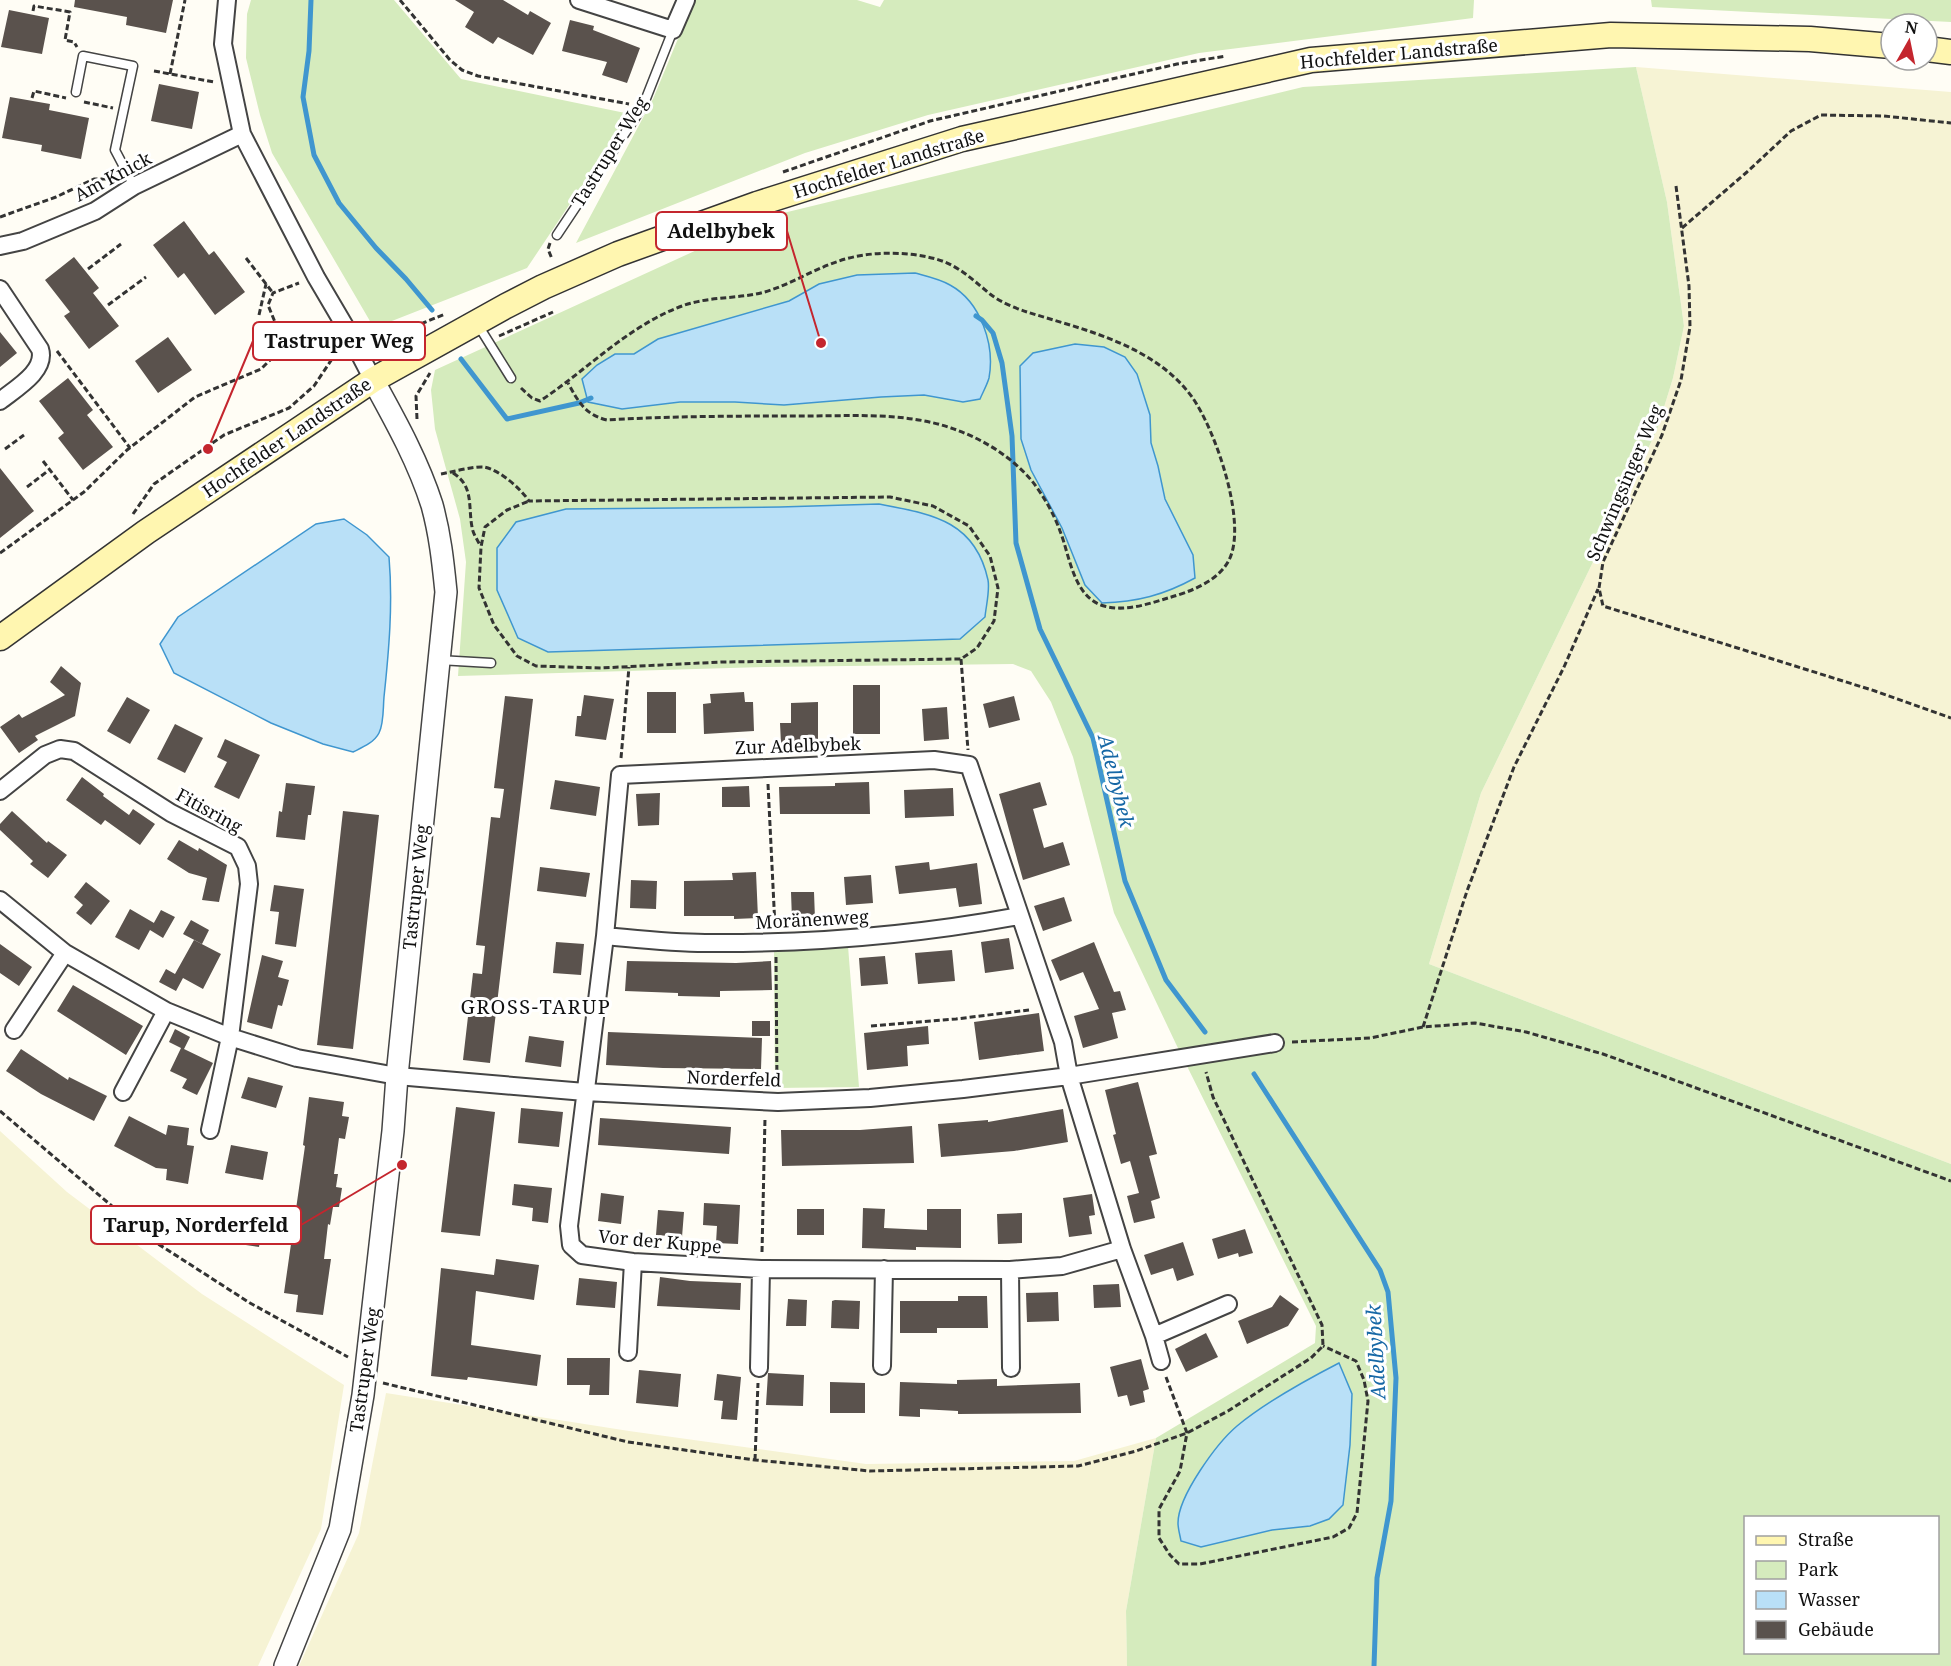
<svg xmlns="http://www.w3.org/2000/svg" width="1951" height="1666" viewBox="0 0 1951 1666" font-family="'Noto Serif',serif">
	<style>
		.farmland { fill: #f6f3d4 }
		.green { fill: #d5ebbd; fill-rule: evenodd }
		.water { fill: #b9e0f7; stroke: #3f96cf; stroke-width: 1.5 }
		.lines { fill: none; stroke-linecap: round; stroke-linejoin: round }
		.stream { stroke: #3f96cf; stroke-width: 5 }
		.building { fill: #5a524d }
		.service-casing { stroke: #444; stroke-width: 11 }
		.minor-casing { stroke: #444; stroke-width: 20 }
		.tertiary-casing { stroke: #444; stroke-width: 24 }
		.secondary-casing { stroke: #333; stroke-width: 27 }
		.path { stroke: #333; stroke-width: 3; stroke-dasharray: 6 3; stroke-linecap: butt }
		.service { stroke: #fff; stroke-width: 8 }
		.minor { stroke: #fff; stroke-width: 16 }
		.tertiary { stroke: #fff; stroke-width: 21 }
		.secondary { stroke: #fff6b0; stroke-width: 24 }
		.labels { text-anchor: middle; stroke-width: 6; stroke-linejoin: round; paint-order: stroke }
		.street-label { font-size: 18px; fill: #111; stroke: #fff }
		.water-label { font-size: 20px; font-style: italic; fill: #1768a6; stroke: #fff }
		.neighbourhood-label { font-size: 20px; letter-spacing: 1.5px; fill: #111; stroke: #fff }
		.leader { fill: none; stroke: #c4262e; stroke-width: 2 }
		.callout-dot { fill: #c4262e; stroke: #fff; stroke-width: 2 }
		.callout { fill: #fff; stroke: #c4262e; stroke-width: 2 }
		.callout-label { font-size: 20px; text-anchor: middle; font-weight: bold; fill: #111 }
	</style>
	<rect width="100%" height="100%" fill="#fffdf5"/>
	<path class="farmland" d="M1636,67L1951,92V1164L1429,964L1481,793L1657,430L1673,378L1684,326L1667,202Z
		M0,1131L67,1192L202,1294L344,1385L321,1529L258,1666H0Z
		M386,1393L629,1431L866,1464L1074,1461L1156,1438L1126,1611L1127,1666H299L359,1533Z"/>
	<path class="green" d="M251,0H394L461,79L630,114L527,268L374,328L272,153L260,115L246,58L247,14Z
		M694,0H857L880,7L884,0H1474L1473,18L1199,53L928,115L805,153L576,243L653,99Z
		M1651,0H1951V22L1652,7Z
		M1636,67L1667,202L1684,326L1673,378L1657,430L1481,793L1429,964L1951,1164V1666H1127L1126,1611L1156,1438L1315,1343L1316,1326L1176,1044L1114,913L1073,757L1051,702L1031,671L1013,664L765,667L458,676L466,562L460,519L435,429L431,390L435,370L771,216L1303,87ZM1746,1518H1938V1652H1746Z
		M848,946L859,1087L775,1088L774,949Z"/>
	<path class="water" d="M915,273C926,276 940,279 950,285C981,302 995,345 989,378C987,385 983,392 980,399L963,402L924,395L881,397L784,405L735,402H680L622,409L588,402L582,379L597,365L615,354H634L658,339L789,301L819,284L857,275Z
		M1075,344L1104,347L1125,357L1137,374L1150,415L1151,443L1158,466L1165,499L1193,555L1195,578C1164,595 1137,602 1102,603L1085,585L1062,528L1031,470L1021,439L1020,366L1033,353Z
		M879,504C931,514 975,520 988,580C990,591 986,606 985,617L960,639L548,652L518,638L497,590V548L516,522L566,509L780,507Z
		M344,519L367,535L389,557C393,604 389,650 384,697C383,708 384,723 379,733C374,743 361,748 353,752L323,744L271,723L174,673L160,644L178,617L316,524Z
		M1339,1363L1352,1394L1350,1445L1343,1505L1329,1519L1310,1526L1272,1530L1201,1547L1181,1541C1180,1535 1178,1529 1178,1523C1178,1496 1217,1443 1237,1426C1266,1402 1306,1380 1339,1363Z"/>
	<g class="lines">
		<path class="stream" d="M311,0L309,51L303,97L314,155L339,203L376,248L406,279L432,310
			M976,316L982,320L993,333L1002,363L1012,436L1016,543L1040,629L1093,738L1125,881L1166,980L1205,1032
			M461,359L507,419L579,403L591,398
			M1254,1074L1380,1270L1388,1292L1396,1378L1391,1501L1377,1578L1374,1666"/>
	</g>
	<path class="building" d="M75,0H173L166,33L126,25L127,17L74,7Z
		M455,0H503L528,15L530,11L551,23L533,55L498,37L493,44L465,27L474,12Z
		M9,10L49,18L42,54L1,47Z
		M570,20L594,26L593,30L640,48L627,83L602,75L607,62L562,51Z
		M159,84L199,92L192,129L151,121Z
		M10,97L50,104L49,110L89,118L81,159L41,151L42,145L2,138Z
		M184,221L209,255L214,251L245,292L215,315L184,273L178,278L153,245Z
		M74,257L99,288L93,293L119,326L89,349L64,316L70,312L45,280Z
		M0,332L17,353L0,367Z
		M168,337L192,370L158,393L135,361Z
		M68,378L93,410L87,415L113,447L83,470L58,438L64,433L39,401Z
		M0,468L34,511L0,538Z
		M61,666L81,683L75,716L35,736L38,740L19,753L0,727L19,714L22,718L65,695L50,682Z
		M853,685H880V734H853Z
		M647,692H676V733H647Z
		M744,692L745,702H753L754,731L704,734L703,704L711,703L710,694Z
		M584,695L614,699L606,740L575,736L577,716H581Z
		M505,696L533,699L490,1063L463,1060L473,973L482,974L485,946L476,945L491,817L500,818L504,789L494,788Z
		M1014,696L1020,720L989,728L983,704Z
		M127,697L150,710L130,744L107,731Z
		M818,702V744H781L780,723H791V703Z
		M947,707L949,739L924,741L922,709Z
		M175,724L203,738L185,773L157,759Z
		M225,739L260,755L239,799L214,787L227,762L217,757Z
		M82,777L104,794L103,796L129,815L133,809L155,824L140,845L105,820L101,825L66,800Z
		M555,780L600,787L596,816L550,809Z
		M869,782L870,814H780L779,787L835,786V783Z
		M1040,782L1047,805L1033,809L1044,848L1063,842L1070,865L1023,880L999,794Z
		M286,783L315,786L311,815H308L305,840L276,837L279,811L282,812Z
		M749,786L750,807H722V787Z
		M953,788L954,816L905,818L904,790Z
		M660,793L659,825L638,826L636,794Z
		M12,811L47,843L48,841L67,855L48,878L30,864L33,861L0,830V824Z
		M343,811L379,815L353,1049L317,1045Z
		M179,840L198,851L199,848L227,865L219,902L202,900L207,878L189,873L167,859Z
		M929,862L930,870L977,863L982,904L959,907L956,888L899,894L895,866Z
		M540,867L590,873L586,897L537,891Z
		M756,872L758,918L734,919V916H684V881L733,880L732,873Z
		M871,875L873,903L846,905L844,877Z
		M631,880L657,881L656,909L630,908Z
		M86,882L110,901L91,925L76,913L83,905L74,897Z
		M274,885L304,889L296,947L275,944L279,912L270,911Z
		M791,892H814L815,919L792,920Z
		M1064,897L1072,921L1043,931L1034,906Z
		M130,909L154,923L150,930L161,910L175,917L163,938L150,930L139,950L115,937Z
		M191,920L209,930L202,944L183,934Z
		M1009,938L1014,969L985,973L981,942Z
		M194,940L221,954L203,989L183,978L176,991L159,982L166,969L175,974Z
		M556,942L584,944L581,975L553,973Z
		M1094,942L1114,992L1120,991L1126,1010L1112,1013L1118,1038L1083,1048L1074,1016L1099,1009L1083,972L1060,981L1051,960Z
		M0,944L32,967L19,986L0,973Z
		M952,950L955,981L918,984L915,953Z
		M262,955L283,961L278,977L289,980L282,1006L278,1005L272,1029L247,1022Z
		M885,956L888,984L861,986L859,958Z
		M627,961L736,963L771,961L772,990L720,991V997L678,996V993L625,991Z
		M73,985L143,1026L126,1055L57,1011Z
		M1039,1013L1044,1051L979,1060L974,1022Z
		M752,1021H770V1036H752Z
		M928,1026L929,1044L907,1046L908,1066L867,1070L864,1033Z
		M175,1029L190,1037L184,1049L213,1063L197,1095L182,1088L187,1079L170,1071L181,1048L169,1042Z
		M608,1032L762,1038L761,1069L663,1068L606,1065Z
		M529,1036L564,1041L561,1067L525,1062Z
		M21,1049L68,1080L69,1077L107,1096L94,1121L41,1094L6,1071Z
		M248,1077L283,1086L276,1108L241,1098Z
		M1138,1082L1157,1154L1149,1156L1160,1198L1151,1201L1155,1218L1134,1223L1127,1196L1139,1193L1130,1161L1121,1164L1113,1135L1116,1134L1105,1090Z
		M309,1097L344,1102L342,1116L349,1117L345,1139L339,1138L334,1174H338L336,1187L342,1188L339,1207H333L330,1225L328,1224L324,1259H331L323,1315L296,1312L298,1295L284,1293L305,1146L303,1145Z
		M456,1107L495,1112L480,1236L441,1232Z
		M521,1108L563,1112L559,1147L518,1143Z
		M1063,1109L1068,1142L1014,1151L941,1157L938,1124L988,1120V1122Z
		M129,1116L166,1135L168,1125L189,1128L187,1145L194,1146L188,1184L166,1180L167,1169L156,1168L114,1146Z
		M600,1118L731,1127L729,1154L598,1145Z
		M912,1126L914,1163L782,1166L781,1130H860Z
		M231,1145L268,1152L263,1180L225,1173Z
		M514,1184L552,1188L548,1223L532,1221L533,1208L512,1205Z
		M601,1193L624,1196L621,1224L598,1221Z
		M1092,1194L1095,1215L1089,1216L1092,1234L1069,1237L1063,1198Z
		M704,1203L740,1205L738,1244L716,1243L717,1226L703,1225Z
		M211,1207L264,1215L259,1247L239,1244L241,1236L207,1231Z
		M863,1208L885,1209L884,1228L927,1230V1209H961V1248L916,1247V1250L862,1248Z
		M797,1209H824V1235H797Z
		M658,1210L684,1212L682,1237L656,1235Z
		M1022,1213V1243L998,1244L997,1214Z
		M1245,1229L1253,1253L1239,1257L1238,1253L1218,1259L1212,1239Z
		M1183,1242L1194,1275L1177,1281L1173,1268L1151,1275L1144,1255Z
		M496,1259L539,1265L534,1300L476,1291L471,1345L541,1355L537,1386L468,1377L467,1380L431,1376L441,1268L494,1275Z
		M660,1277L690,1281L741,1283L740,1310L657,1306Z
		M579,1278L617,1282L615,1308L576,1305Z
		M1119,1284L1121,1307L1094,1308L1093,1285Z
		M1058,1292L1059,1321L1027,1322L1026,1293Z
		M1280,1295L1299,1309L1288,1326L1247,1344L1238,1321L1272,1307Z
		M958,1296H987L988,1328H937V1333H900V1301H958Z
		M788,1299L807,1300L806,1326H786Z
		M835,1300L860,1301L859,1329L831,1328L832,1301Z
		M1206,1333L1218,1357L1186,1372L1175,1349Z
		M567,1358H610L609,1395H589L590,1385H567Z
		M1141,1359L1149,1389L1143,1391L1145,1402L1130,1406L1127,1395L1118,1397L1110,1367Z
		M639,1370L681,1374L678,1407L636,1403Z
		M768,1373L804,1375L803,1406L766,1405Z
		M717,1374L741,1377L737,1420L721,1419L723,1401L714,1400Z
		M997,1379V1386L1080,1383L1081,1413L958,1414V1411L920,1409V1417L899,1416L900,1382L957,1384V1380Z
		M830,1382L865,1383V1413H830Z"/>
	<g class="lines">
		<g class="service-casing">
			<path id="service" d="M76,92L83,56L133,66L115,150L134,186
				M557,235L643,106L673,30
				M478,325L511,378
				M439,660L491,663"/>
		</g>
		<g class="minor-casing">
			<path id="minor" d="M227,0L223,44L242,134L316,277L346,328L373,380
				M579,0L673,30L686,0
				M0,246L23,241L95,211L134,186L242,134
				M0,289L40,349C47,371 15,389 0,401
				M0,791L45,755L60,749L74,751L171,813L238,847L247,866L249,884L230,1037L210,1130
				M0,900L65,953L166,1011L230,1037L297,1058L397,1076L585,1092L778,1102L870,1098L963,1089L1069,1076L1275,1043
				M605,936C638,939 672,943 705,943C811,944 916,935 1019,916
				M14,1030L65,953
				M123,1092L166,1011
				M1122,1249L1062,1266L1010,1270L761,1269L633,1262L582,1255L571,1245L569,1226L605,936L620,775L934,760L969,765L1063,1042L1069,1076L1122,1249L1154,1336L1161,1361
				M1010,1270L1011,1368
				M1154,1336L1228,1304
				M628,1352L633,1262
				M882,1366L884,1269
				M759,1368L761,1269"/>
		</g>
		<g class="tertiary-casing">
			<path id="tertiary" d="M285,1666L340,1529L363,1395L393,1131L397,1076L446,592C443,562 440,534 432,505C418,461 395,420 373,380"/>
		</g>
		<g class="secondary-casing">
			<path id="secondary" d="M1927,49L1951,52
				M0,638L146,532L373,380L506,306L543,287L618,254L757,204L962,139L1311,60L1611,35L1810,39L1891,46"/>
		</g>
		<path class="path" d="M400,0L450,60L462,70L478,76L629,104
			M33,11L34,6L70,12L65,40L74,42L77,47
			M154,71L214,82
			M170,74L185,0
			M32,98L34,91L66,98
			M84,102L113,108
			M783,172L930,121L1177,64L1226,56
			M1676,186L1689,286L1690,327L1681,380L1662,435L1603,562L1599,588L1603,606L1875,691L1951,718
			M0,217L56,197L94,179H111
			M1682,228L1747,172L1791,131L1821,115L1884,116L1951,123
			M550,243L548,249L552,259
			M246,258L273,293
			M88,269L121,244
			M108,305L146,277
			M259,315L266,284
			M499,336L553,312
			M370,337L391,325L423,323L445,314
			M57,351L130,448
			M521,388L532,398L540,401C587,370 628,326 682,306C712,295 742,300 771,290C794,282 815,269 839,261C868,251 906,251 936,259C958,265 973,280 990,294C1000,302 1015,308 1027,312C1085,330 1154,345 1192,397C1215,429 1248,523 1229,560C1218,582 1189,592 1168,598C1148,604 1125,612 1104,606C1073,597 1070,556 1060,531C1054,514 1043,495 1032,481C1011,456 981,438 951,428C905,412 852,416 804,416C739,416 673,416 607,420C585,415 578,401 568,383
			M417,419L416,396L430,373
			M5,449L24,435
			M43,461L73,500
			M453,473C474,486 468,506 472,527C473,534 477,539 480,545
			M441,474C452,472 474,466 484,467C500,470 521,489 529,501L890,497L933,506L969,526L990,556L998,588L994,621L977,648L961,659L721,662L601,668L536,666L517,656L494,625L479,588L481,547L485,527L507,510L529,501
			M27,487L49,470
			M133,514L154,484L224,435L289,408L314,386L334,356L341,353
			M0,553L84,492L127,450L195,397L261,369L278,352L279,332L268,305L273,293L299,283
			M961,659L968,750
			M621,758L629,667
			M768,784L775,927
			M776,957L777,1086
			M871,1026L956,1019L1029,1010
			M1423,1027L1467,891L1514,767L1564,667L1598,589
			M1292,1042L1370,1038L1423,1027L1475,1023L1526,1032L1603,1054L1951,1181
			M0,1111L152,1240L250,1303L348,1357
			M762,1252L765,1118
			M1166,1377L1187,1433L1180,1471L1159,1509V1538L1170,1555L1179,1564H1200L1333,1537L1349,1528L1357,1513L1368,1401L1364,1380L1356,1361L1323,1346
			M383,1383L628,1442L755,1460L870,1471L1078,1466L1136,1451L1187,1433L1228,1411L1311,1358L1323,1346L1322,1325L1213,1097L1206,1072
			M755,1460L758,1383"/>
		<use href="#service" class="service"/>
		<use href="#minor" class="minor"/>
		<use href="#tertiary" class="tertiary"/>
		<use href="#secondary" class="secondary"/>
	</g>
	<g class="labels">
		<g class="street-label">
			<text transform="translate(1399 54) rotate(-5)" y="6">Hochfelder Landstraße</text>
			<text transform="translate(610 152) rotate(-58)" y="6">Tastruper Weg</text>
			<text transform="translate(889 164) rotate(-17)" y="6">Hochfelder Landstraße</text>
			<text transform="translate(113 177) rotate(-28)" y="6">Am Knick</text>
			<text transform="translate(287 438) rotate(-34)" y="6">Hochfelder Landstraße</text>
			<text transform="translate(1625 483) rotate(-67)" y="6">Schwingsinger Weg</text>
			<text transform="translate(798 746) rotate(-2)" y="6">Zur Adelbybek</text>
			<text transform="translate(209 811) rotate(29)" y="6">Fitisring</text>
			<text transform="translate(416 887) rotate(-84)" y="6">Tastruper Weg</text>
			<text transform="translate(812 920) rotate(-3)" y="6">Moränenweg</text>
			<text transform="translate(734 1079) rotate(2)" y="6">Norderfeld</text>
			<text transform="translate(660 1242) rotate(5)" y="6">Vor der Kuppe</text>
			<text transform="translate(365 1370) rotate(-82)" y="6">Tastruper Weg</text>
		</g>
		<g class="water-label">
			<text transform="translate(1116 781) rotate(76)" y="7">Adelbybek</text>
			<text transform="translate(1376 1352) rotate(-93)" y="7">Adelbybek</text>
		</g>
		<g class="neighbourhood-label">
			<text x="536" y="1014">GROSS-TARUP</text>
		</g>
	</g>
	<path class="leader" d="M821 343L787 231M208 449L253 341M402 1165L301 1225"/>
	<g class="callout-dot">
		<circle cx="821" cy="343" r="6"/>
		<circle cx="208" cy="449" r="6"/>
		<circle cx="402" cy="1165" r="6"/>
	</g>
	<g class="callout">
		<rect x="656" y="212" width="131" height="38" rx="6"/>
		<rect x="253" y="322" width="172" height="38" rx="6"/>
		<rect x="91" y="1206" width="210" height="38" rx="6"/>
	</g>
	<g class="callout-label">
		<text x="721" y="238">Adelbybek</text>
		<text x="339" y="348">Tastruper Weg</text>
		<text x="196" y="1232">Tarup, Norderfeld</text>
	</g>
	<rect x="1744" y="1516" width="195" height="138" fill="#ffffff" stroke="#a0a0a0" stroke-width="1.5"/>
	<rect x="1756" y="1536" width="30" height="9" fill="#fff6b0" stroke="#a0a0a0" stroke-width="1.5"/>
	<text x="1798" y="1546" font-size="18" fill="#111111">Straße</text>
	<rect x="1756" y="1561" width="30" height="18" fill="#d5ebbd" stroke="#a0a0a0" stroke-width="1.5"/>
	<text x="1798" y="1576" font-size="18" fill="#111111">Park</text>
	<rect x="1756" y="1591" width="30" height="18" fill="#b9e0f7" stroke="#a0a0a0" stroke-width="1.5"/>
	<text x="1798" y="1606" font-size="18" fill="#111111">Wasser</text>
	<rect x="1756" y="1621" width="30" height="18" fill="#5a524d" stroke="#a0a0a0" stroke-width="1.5"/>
	<text x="1798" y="1636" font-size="18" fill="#111111">Gebäude</text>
	<g transform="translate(1909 42) rotate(9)"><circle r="28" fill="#ffffff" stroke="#a0a0a0" stroke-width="1.5"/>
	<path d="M0-4.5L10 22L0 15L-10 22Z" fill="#c4262e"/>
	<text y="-9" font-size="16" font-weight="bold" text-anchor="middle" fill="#111111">N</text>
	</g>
</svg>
